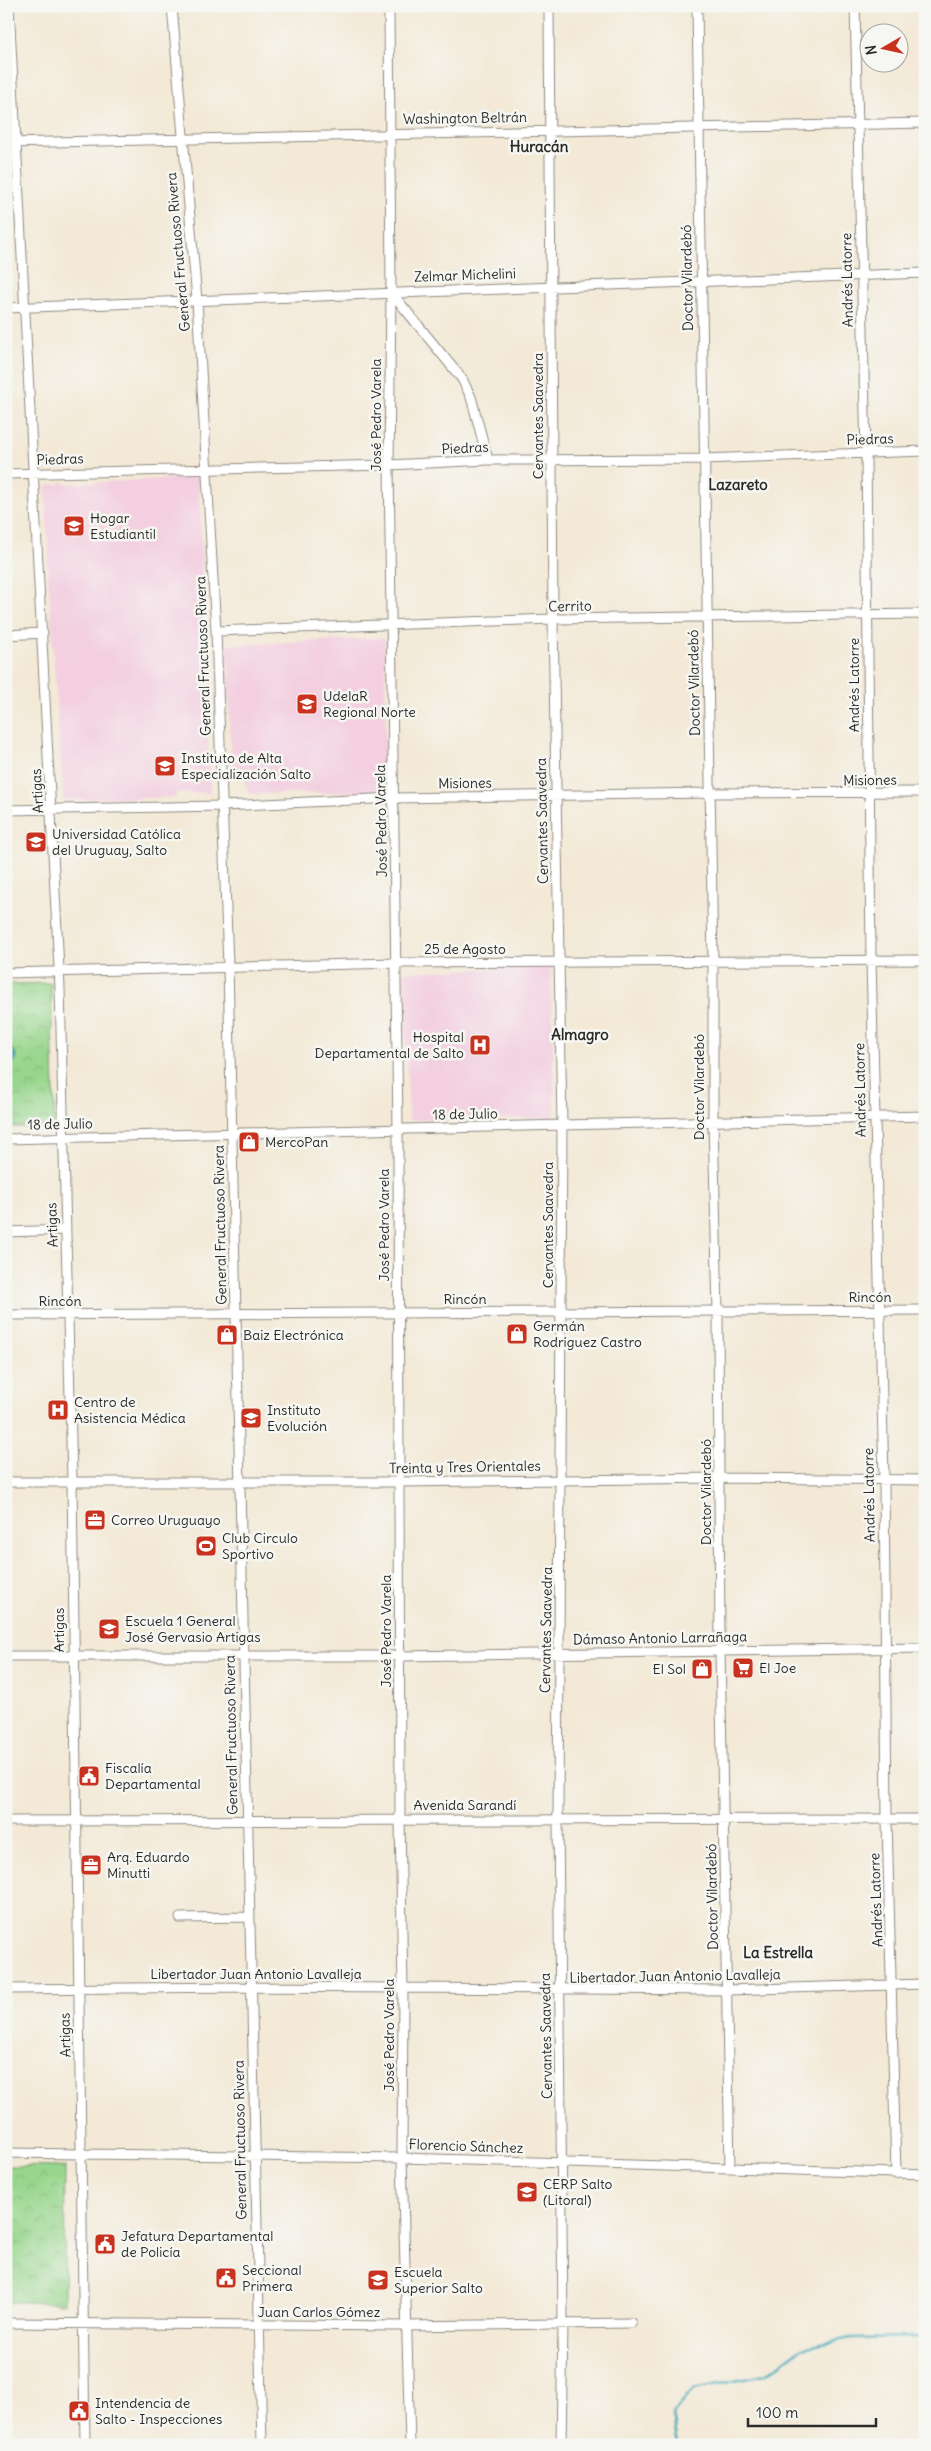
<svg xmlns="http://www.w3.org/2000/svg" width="931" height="2451" viewBox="0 0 931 2451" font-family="Delius,sans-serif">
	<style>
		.built { fill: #f3cfe0 }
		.park { fill: url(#park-crowns); stroke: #61805c }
		.water { fill: url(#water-ripples); stroke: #346a74 }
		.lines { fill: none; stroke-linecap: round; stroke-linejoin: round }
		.stream { stroke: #3ca9bc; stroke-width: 2.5 }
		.street-casing { stroke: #8f8a80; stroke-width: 11 }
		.street { stroke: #fff; stroke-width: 9 }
		.labels { text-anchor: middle; stroke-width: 5; stroke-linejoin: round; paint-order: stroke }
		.street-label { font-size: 14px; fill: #2b2b2b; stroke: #f6f6f2 }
		.poi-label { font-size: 14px; fill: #2b2b2b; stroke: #f6f6f2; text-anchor: start }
		.neighbourhood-label { font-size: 15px; font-weight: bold; fill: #2b2b2b; stroke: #f6f6f2 }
	</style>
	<defs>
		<pattern id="park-crowns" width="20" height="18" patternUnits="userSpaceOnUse" patternTransform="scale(1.25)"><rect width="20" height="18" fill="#97d68c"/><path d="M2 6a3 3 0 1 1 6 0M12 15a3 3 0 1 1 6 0" fill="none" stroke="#82b879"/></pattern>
		<pattern id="water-ripples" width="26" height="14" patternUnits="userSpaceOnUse" patternTransform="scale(1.25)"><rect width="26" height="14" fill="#3ca9bc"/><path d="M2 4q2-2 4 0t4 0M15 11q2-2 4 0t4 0" fill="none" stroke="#338a99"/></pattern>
	</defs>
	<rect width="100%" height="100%" fill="#f6f6f2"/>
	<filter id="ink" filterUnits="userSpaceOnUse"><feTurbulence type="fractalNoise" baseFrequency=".02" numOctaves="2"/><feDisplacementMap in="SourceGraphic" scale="10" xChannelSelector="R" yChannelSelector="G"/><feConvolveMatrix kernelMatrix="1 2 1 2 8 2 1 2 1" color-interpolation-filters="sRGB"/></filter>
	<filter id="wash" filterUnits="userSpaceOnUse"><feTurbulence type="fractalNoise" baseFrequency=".0096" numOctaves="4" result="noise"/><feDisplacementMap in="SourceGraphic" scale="20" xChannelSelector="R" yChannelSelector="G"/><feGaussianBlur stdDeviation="1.12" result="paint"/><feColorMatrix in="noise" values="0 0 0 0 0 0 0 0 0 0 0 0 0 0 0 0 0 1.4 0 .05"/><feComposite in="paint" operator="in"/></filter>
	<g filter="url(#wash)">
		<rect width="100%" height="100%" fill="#f3e9d6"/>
		<path class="built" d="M199,477L210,793H176V797L65,800L63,797L47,560L49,559L45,488L48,487V485L60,484L61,482H65L66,484Z
			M385,638L386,792L249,794L239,768L231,763L227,645Z
			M551,966L555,1118L409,1120L403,972Z"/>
		<path class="park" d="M51,983L55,1127H6V984Z
			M6,2166L65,2167L64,2303L6,2302Z"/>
		<path class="water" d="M6,1049H12L16,1055V1060L12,1063H6Z"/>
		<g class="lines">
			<path class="stream" d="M678,2445L673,2414L694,2389L765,2375L802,2348L851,2338L925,2337"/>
		</g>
	</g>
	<g filter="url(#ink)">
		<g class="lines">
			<g class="street-casing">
				<path id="street" d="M9,6L60,988L72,1481L85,2445
					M172,6L197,300L216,631L228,966L262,2445
					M389,6L391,292L389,465L398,1130L400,1819L403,1988L402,2158L410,2445
					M549,6L553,619L562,1125L558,1818L563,2325L561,2445
					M697,6L713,962V1122L718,1311L720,1650L730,2168
					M855,6L866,453L871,960L884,1479L887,1819L896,2174
					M6,143L925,123
					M391,292L462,379L471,397L488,460
					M6,308L925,273
					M6,474L389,465L488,460L703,459L925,451
					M216,631L553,619L925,614
					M6,635L43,633
					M6,810L222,806L395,798L709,793L925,792
					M6,973L395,963L925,960
					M6,1139L925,1116
					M6,1232L65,1230
					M6,1315L925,1310
					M6,1482H399L720,1478L925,1480
					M6,1656H399L925,1648
					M6,1821L925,1819
					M180,1918L249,1917
					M6,1989L251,1987L727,1990L925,1984
					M6,2153L402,2158L925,2174
					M6,2323L405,2326L631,2323"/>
			</g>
			<use href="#street" class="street"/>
		</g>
	</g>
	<defs>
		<g id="university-square" transform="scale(1.125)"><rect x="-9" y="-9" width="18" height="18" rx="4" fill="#c8321e" stroke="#f6f6f2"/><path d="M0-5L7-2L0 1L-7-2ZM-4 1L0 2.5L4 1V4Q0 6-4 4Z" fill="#fff"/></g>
		<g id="hospital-square" transform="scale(1.125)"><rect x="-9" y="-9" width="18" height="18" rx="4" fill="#c8321e" stroke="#f6f6f2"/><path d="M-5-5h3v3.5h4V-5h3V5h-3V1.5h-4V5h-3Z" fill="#fff"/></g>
		<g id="shop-square" transform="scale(1.125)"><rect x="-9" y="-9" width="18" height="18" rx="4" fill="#c8321e" stroke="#f6f6f2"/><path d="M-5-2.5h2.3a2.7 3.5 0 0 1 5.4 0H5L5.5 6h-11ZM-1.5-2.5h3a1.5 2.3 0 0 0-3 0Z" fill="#fff"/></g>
		<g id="school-square" transform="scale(1.125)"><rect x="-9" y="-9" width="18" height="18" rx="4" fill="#c8321e" stroke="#f6f6f2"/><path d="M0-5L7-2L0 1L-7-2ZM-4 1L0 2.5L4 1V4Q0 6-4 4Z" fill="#fff"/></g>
		<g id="office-square" transform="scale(1.125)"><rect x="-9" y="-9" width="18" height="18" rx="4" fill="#c8321e" stroke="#f6f6f2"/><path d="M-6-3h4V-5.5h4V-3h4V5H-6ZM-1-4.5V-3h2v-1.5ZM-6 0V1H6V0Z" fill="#fff"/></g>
		<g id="stadium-square" transform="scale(1.125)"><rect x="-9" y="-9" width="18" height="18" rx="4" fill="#c8321e" stroke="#f6f6f2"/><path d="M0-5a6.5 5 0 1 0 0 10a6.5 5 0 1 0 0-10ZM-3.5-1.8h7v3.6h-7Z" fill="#fff"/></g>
		<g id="supermarket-square" transform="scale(1.125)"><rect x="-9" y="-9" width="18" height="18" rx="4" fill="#c8321e" stroke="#f6f6f2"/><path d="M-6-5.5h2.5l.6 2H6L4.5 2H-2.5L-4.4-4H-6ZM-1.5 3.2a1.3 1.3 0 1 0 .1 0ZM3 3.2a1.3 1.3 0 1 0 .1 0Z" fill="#fff"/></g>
		<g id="civic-square" transform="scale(1.125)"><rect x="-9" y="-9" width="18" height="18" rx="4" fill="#c8321e" stroke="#f6f6f2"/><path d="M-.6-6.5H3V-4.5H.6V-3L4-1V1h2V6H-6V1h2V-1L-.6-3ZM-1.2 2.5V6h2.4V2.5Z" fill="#fff"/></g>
	</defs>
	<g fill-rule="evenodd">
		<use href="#university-square" x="74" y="526"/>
		<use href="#university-square" x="307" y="704"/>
		<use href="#university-square" x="165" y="766"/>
		<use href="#university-square" x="36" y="842"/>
		<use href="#hospital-square" x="480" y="1045"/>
		<use href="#shop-square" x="249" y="1142"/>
		<use href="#shop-square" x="517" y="1334"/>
		<use href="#shop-square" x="227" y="1335"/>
		<use href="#hospital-square" x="58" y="1410"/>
		<use href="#school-square" x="251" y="1418"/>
		<use href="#office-square" x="95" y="1520"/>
		<use href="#stadium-square" x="206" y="1546"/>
		<use href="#school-square" x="109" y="1629"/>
		<use href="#supermarket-square" x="743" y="1668"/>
		<use href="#shop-square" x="702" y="1669"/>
		<use href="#civic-square" x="89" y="1776"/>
		<use href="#office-square" x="91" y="1865"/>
		<use href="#university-square" x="527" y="2192"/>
		<use href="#civic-square" x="105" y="2244"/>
		<use href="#civic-square" x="226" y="2278"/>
		<use href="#school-square" x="378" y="2280"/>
		<use href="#civic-square" x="79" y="2411"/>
	</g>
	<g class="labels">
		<g class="street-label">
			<text transform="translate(465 118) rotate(-1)" y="5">Washington Beltrán</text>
			<text transform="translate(178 252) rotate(-95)" y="5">General Fructuoso Rivera</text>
			<text transform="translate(465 275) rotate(-2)" y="5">Zelmar Michelini</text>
			<text transform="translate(687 278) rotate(-91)" y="5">Doctor Vilardebó</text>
			<text transform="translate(847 280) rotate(-91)" y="5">Andrés Latorre</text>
			<text transform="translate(376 415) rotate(-90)" y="5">José Pedro Varela</text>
			<text transform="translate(538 416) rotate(-90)" y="5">Cervantes Saavedra</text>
			<text transform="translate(870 439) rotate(-2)" y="5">Piedras</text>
			<text transform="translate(465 448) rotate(-3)" y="5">Piedras</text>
			<text transform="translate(60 459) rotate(-2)" y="5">Piedras</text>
			<text transform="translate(570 606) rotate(-1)" y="5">Cerrito</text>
			<text transform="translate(203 656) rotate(-92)" y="5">General Fructuoso Rivera</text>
			<text transform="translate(694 683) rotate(-91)" y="5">Doctor Vilardebó</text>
			<text transform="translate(854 685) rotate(-90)" y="5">Andrés Latorre</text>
			<text transform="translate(870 780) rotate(-1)" y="5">Misiones</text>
			<text transform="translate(465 783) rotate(-1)" y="5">Misiones</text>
			<text transform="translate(37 791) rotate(-93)" y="5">Artigas</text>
			<text transform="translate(381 821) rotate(-91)" y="5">José Pedro Varela</text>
			<text transform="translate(542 821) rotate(-91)" y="5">Cervantes Saavedra</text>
			<text x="465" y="954">25 de Agosto</text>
			<text transform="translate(699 1087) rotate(-90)" y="5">Doctor Vilardebó</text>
			<text transform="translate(860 1090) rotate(-91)" y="5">Andrés Latorre</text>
			<text transform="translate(465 1114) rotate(-1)" y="5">18 de Julio</text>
			<text transform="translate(60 1124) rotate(-1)" y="5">18 de Julio</text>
			<text transform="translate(52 1225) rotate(-92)" y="5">Artigas</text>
			<text transform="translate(220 1225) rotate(-91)" y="5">General Fructuoso Rivera</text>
			<text transform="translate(384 1225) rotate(-90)" y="5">José Pedro Varela</text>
			<text transform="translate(548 1225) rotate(-90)" y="5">Cervantes Saavedra</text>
			<text x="870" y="1302">Rincón</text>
			<text x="465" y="1304">Rincón</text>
			<text x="60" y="1306">Rincón</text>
			<text transform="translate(465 1467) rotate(-1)" y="5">Treinta y Tres Orientales</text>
			<text transform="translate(706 1492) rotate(-90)" y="5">Doctor Vilardebó</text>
			<text transform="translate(869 1495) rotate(-91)" y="5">Andrés Latorre</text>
			<text transform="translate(59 1630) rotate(-90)" y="5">Artigas</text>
			<text transform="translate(546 1630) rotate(-89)" y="5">Cervantes Saavedra</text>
			<text transform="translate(386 1631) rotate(-90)" y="5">José Pedro Varela</text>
			<text transform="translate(660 1638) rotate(-1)" y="5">Dámaso Antonio Larrañaga</text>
			<text transform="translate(231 1735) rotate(-91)" y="5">General Fructuoso Rivera</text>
			<text x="465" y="1810">Avenida Sarandí</text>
			<text transform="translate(712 1897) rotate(-91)" y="5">Doctor Vilardebó</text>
			<text transform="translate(876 1900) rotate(-92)" y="5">Andrés Latorre</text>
			<text x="256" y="1979">Libertador Juan Antonio Lavalleja</text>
			<text transform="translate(675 1976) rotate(-1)" y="5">Libertador Juan Antonio Lavalleja</text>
			<text transform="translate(65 2035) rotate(-91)" y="5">Artigas</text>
			<text transform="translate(389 2035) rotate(-90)" y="5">José Pedro Varela</text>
			<text transform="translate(546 2036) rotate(-91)" y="5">Cervantes Saavedra</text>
			<text transform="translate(240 2140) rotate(-91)" y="5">General Fructuoso Rivera</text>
			<text transform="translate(466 2146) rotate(2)" y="5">Florencio Sánchez</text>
			<text x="319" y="2317">Juan Carlos Gómez</text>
		</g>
		<g class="poi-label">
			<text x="90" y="523">Hogar<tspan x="90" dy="16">Estudiantil</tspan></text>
			<text x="323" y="701">UdelaR<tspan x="323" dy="16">Regional Norte</tspan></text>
			<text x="181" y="763">Instituto de Alta<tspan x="181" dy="16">Especialización Salto</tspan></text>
			<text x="52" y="839">Universidad Católica<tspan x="52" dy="16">del Uruguay, Salto</tspan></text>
			<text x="464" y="1042" text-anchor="end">Hospital<tspan x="464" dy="16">Departamental de Salto</tspan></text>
			<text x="265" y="1147">MercoPan</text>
			<text x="533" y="1331">Germán<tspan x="533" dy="16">Rodríguez Castro</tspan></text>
			<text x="243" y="1340">Baiz Electrónica</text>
			<text x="74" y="1407">Centro de<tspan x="74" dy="16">Asistencia Médica</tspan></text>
			<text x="267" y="1415">Instituto<tspan x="267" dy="16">Evolución</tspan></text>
			<text x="111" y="1525">Correo Uruguayo</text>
			<text x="222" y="1543">Club Circulo<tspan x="222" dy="16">Sportivo</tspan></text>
			<text x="125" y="1626">Escuela 1 General<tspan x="125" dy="16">José Gervasio Artigas</tspan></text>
			<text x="759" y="1673">El Joe</text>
			<text x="686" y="1674" text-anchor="end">El Sol</text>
			<text x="105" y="1773">Fiscalía<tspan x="105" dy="16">Departamental</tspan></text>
			<text x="107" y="1862">Arq. Eduardo<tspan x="107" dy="16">Minutti</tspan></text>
			<text x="543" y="2189">CERP Salto<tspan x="543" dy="16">(Litoral)</tspan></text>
			<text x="121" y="2241">Jefatura Departamental<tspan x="121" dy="16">de Policía</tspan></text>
			<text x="242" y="2275">Seccional<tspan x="242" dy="16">Primera</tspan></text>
			<text x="394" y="2277">Escuela<tspan x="394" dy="16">Superior Salto</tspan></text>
			<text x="95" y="2408">Intendencia de<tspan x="95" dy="16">Salto - Inspecciones</tspan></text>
		</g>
		<g class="neighbourhood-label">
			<text x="539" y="152">Huracán</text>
			<text x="738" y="490">Lazareto</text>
			<text x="580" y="1040">Almagro</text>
			<text x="778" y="1958">La Estrella</text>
		</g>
	</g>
	<rect width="931" height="2451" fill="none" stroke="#f6f6f2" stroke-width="25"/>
	<g transform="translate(884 48) rotate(261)"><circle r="24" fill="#f6f6f2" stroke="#a5a5a2"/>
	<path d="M0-4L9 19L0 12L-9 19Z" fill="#c8321e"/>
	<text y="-8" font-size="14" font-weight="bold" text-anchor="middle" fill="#2b2b2b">N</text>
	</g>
	<path d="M748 2418v8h128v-8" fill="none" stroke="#2b2b2b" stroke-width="2.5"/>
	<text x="756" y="2418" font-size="15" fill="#2b2b2b" stroke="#f6f6f2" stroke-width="4" paint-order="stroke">100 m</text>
</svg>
